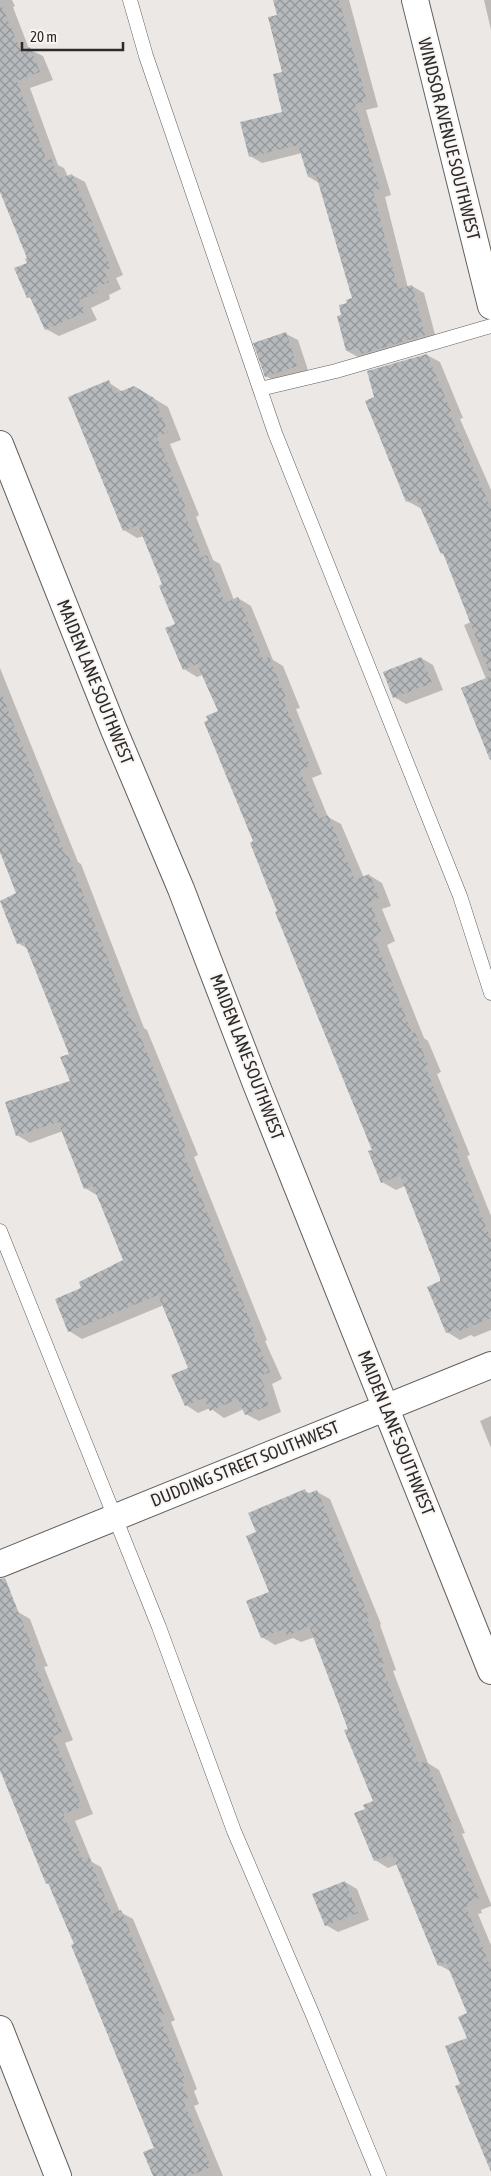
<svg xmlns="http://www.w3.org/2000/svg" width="491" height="2176" viewBox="0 0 491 2176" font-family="'Asap Condensed',sans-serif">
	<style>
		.shadow { fill: #0003 }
		.building { fill: url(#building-cross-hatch) }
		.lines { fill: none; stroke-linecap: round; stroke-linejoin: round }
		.lane-casing { stroke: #615e5c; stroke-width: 15 }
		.street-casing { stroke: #615e5c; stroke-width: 28 }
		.lane { stroke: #fff; stroke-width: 14 }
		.street { stroke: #fff; stroke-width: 26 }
		.labels { text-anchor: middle; stroke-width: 4; stroke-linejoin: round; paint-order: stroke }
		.street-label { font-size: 18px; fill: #2d2b2a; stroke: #f9f5f3 }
	</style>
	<defs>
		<pattern id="building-cross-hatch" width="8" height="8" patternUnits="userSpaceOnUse" patternTransform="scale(1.25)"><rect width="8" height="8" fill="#b6babc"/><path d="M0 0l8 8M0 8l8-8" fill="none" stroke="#949799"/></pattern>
	</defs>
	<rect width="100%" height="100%" fill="#ece8e5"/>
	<path class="shadow" d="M0,0H12L15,6L13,7L29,49L43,56L53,80L30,88L58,165L64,168L68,177L72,175L85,182L123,275L116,278L121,289L109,295L110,299L91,308L97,320L59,336L46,329L33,300L28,297L29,259L0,189Z
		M275,0H349L378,107L366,110L391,195L385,197L408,288L412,286L424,293L437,342L358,357L347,351L343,316L348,304L354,299L319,183L309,177L302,153L262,163L250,156L283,113V73L279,16Z
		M484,0H491V30Z
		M286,334L298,340L309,373L278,383L266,376Z
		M427,355L440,362L463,418L460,419L491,490V732L486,679L464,625L471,622L445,555L442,553L422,507L420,508L407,501L376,398Z
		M108,382L123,392L148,395L168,407L181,440L170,444L199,515L196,517L213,560L220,564L234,600L238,598L251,606L273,660L283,666L300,708L296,709L322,774L312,778L328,817L341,824L364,878L369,875L382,883L391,906L382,909L395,941L387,945L424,1038L428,1041L441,1072L437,1074L470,1155L467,1156L491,1216V1330L474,1337L471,1335L460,1340L447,1332L441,1278L405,1186L396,1190L382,1182L373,1151L279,912L254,842L220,711L202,675L197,677L184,669L176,624L164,585L144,536L137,538L124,530Z
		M421,658L433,665L443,690L406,704L394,697Z
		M0,668L78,862L81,864L144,1028L147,1030L198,1155L194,1157L267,1340L265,1341L282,1379L272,1384L281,1412L259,1421L246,1414L244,1409L224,1418L210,1408L198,1413L186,1405L190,1368L164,1305L82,1339L69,1331L83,1289L125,1261L98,1196L85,1188L63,1131L30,1143L17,1135L72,1081L71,1054L28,949L18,943V894L2,853L0,854Z
		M491,1416V1448L480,1421Z
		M305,1491L311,1494L317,1492L330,1499L381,1624L380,1625L396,1670L393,1671L428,1763L439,1770L465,1833L462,1834L491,1904V1906L481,1910L482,1913L478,1914L491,1945V2151L462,2084L468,2039L469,2014L452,1972L439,1965L398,1864L388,1868L375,1860L367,1809L374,1802L315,1637L301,1642L293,1638L275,1645L262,1637L271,1593L258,1533Z
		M18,1612L30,1619L46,1662L48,1666L44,1667L73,1740L65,1743L93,1814L75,1821L92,1862L101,1867L120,1912L133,1919L175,2020L171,2022L197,2089L194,2091L199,2104L194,2106L223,2176H154L155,2149L76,1944L51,1885L47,1883L0,1763V1619Z
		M345,1882L357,1889L369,1920L338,1932L326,1925Z"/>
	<path class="building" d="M273,0H339L367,101L355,104L380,189L373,191L398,289L412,285L425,335L362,354L358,348L346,351L337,316L341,315L339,305L347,303L346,300L352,298L316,175L308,177L298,145L249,157L240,122L282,112L273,74L282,72L268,17L277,15Z
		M0,2L21,51L30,47L40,72L17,81L47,161L51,159L59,179L72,174L111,268L104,271L109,282L96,287L98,292L79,300L85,312L45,330L30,297L27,298L14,268L27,263L25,259L27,258L0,192Z
		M286,332L297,366L265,377L253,343Z
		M427,354L451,411L449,412L491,508V671H489L443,553L441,554L416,498L406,502L365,401L374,397L367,371Z
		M109,380L114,394L134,386L154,398L168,432L157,437L186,508L183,509L202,557L207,555L225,603L238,597L263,659L269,657L287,700L284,702L310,766L300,770L319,819L328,815L355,880L369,874L379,898L370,902L382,934L374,937L412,1033L415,1032L428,1065L425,1066L458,1148L455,1149L491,1240V1318L460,1331L458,1328L446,1333L427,1287L440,1281V1278L400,1175L381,1183L368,1151L372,1150L275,912L277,911L250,843L253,841L204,722L208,720L206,716L218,711L197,664L183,670L165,628L175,624L159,586L162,584L138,525L123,531L68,397Z
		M421,657L432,683L393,698L383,672Z
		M491,676V759L490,760L461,688Z
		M0,695H2L66,856L68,855L132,1021H134L186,1148L182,1149L255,1333H253L270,1372L259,1376L265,1387L262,1388L269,1405L245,1415L238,1399L210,1411L204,1398L185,1406L171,1375L188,1368L158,1295L68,1332L55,1299L81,1288L79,1282L123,1260L93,1186L84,1189L58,1122L16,1136L5,1102L70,1081L60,1057L69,1054L24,942L17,944L0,901L16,893L0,852Z
		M305,1489L307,1494L317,1490L369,1617L367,1618L384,1663L381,1664L419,1764L426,1761L453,1826L450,1827L479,1898L468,1902L469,1905L466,1907L491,1968V2172L455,2086L460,2084L445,2046L467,2038L458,2017L467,2013L446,1962L438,1966L392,1854L374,1861L354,1813L365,1809L363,1805L373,1801L344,1730L348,1729L309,1626L287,1636L284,1629L261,1638L246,1601L269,1592L246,1536L256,1532L248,1513Z
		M5,1578L35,1654L36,1659L33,1660L62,1733L53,1736L82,1807L63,1814L83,1860L89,1858L112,1914L121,1910L164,2014L159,2016L186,2082L182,2084L188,2098L183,2100L211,2167L189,2176H153L143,2152L154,2148L71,1945L74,1944L48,1883L46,1884L0,1770V1579Z
		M345,1881L358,1913L325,1926L312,1894Z"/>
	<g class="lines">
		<g class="lane-casing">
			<path id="lane" d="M130,0L146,56L275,433L460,896L491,993
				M260,389L336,371L491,326
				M0,1231L159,1627L234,1831L312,2013L379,2176"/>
		</g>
		<g class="street-casing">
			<path id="street" d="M415,0L491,306
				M0,444L114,730L181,889L256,1084L491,1671
				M0,1564L491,1365
				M0,2029L58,2176"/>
		</g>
		<use href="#lane" class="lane"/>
		<use href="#street" class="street"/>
	</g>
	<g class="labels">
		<g class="street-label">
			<text transform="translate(449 139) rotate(76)" y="6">WINDSOR AVENUE SOUTHWEST</text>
			<text transform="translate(95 682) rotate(68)" y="6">MAIDEN LANE SOUTHWEST</text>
			<text transform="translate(247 1057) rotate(69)" y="6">MAIDEN LANE SOUTHWEST</text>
			<text transform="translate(396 1433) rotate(68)" y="6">MAIDEN LANE SOUTHWEST</text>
			<text transform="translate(245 1464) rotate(-22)" y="6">DUDDING STREET SOUTHWEST</text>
		</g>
	</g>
	<path d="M22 42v8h101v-8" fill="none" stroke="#2d2b2a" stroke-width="2.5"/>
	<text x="30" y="42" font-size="15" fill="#2d2b2a" stroke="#f9f5f3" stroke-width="4" paint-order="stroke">20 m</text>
</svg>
